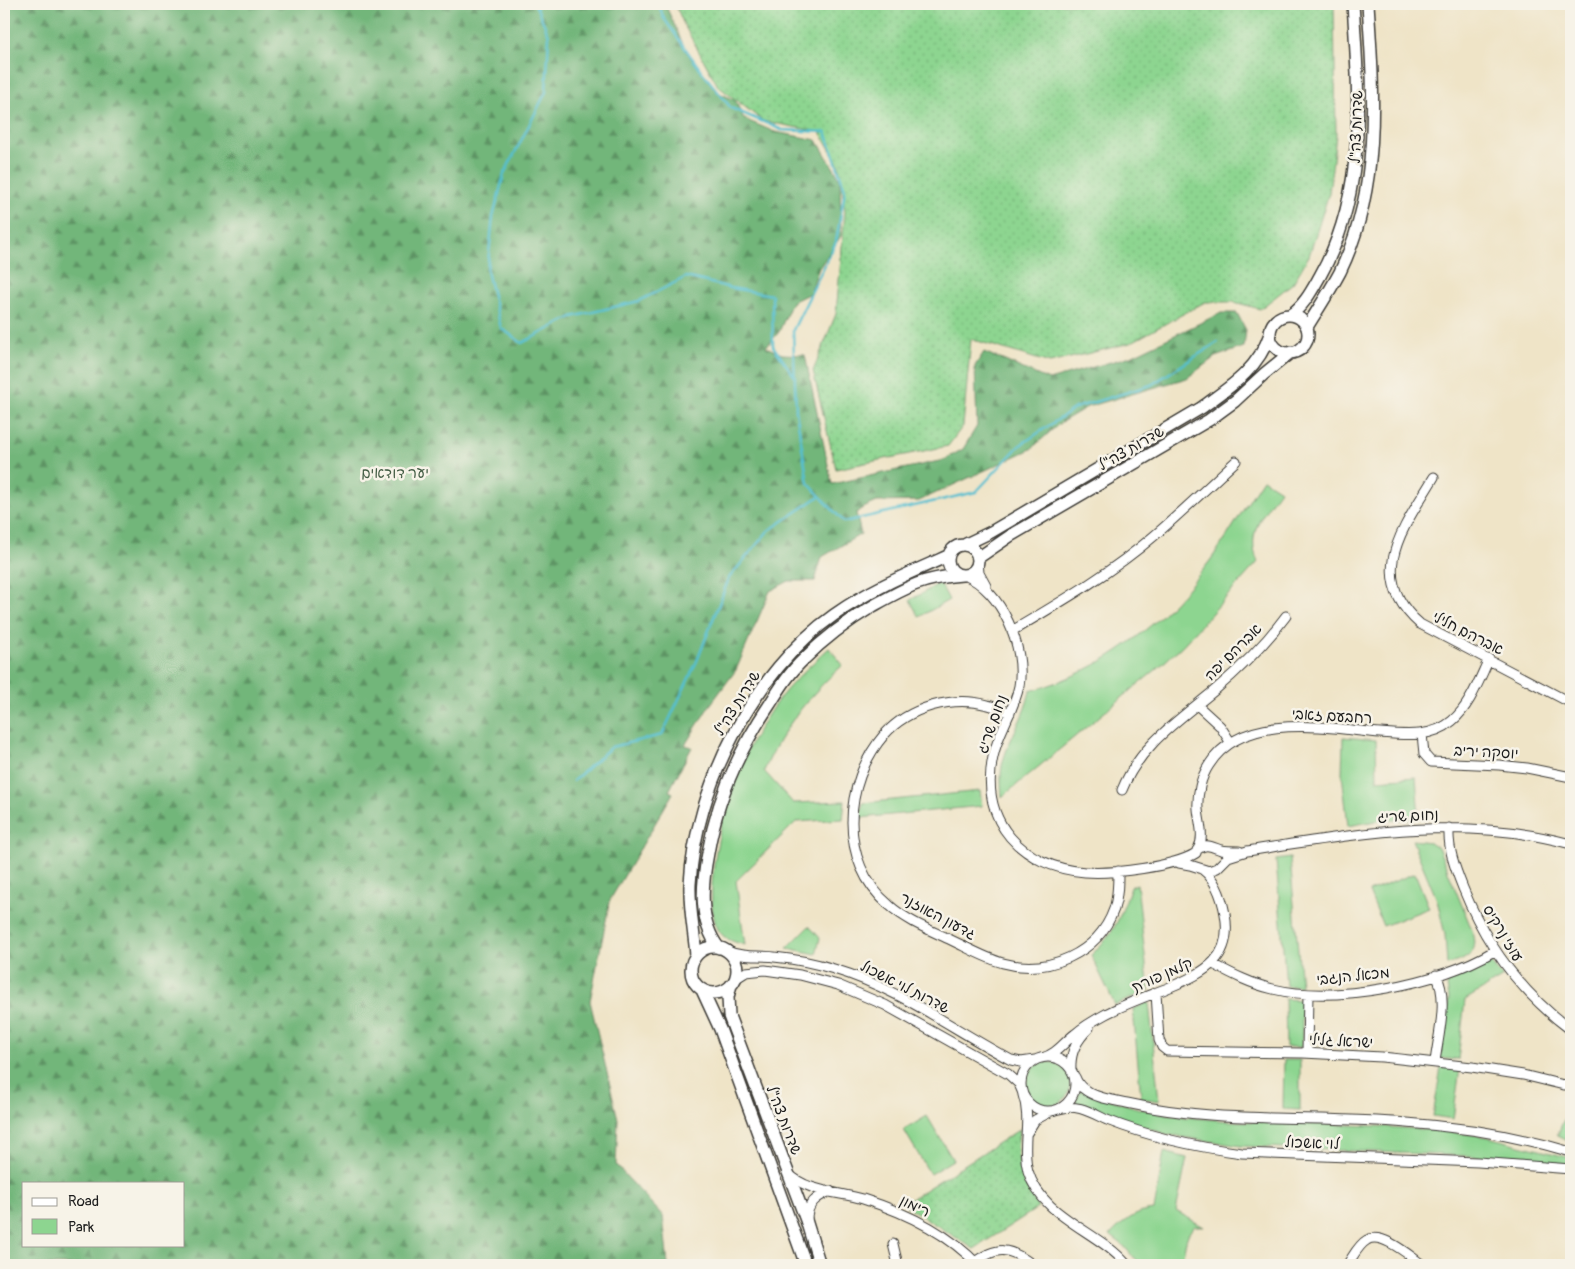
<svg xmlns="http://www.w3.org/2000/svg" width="1575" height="1269" viewBox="0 0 1575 1269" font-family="Pangolin,'Playpen Sans Hebrew',sans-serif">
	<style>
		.grass { fill: url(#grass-dots); stroke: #547856 }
		.forest { fill: url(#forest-firs); stroke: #47694b; fill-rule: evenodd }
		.park { fill: #8dd590; stroke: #547856 }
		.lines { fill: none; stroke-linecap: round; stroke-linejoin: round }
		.stream { stroke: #54bfd0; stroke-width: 2.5 }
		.minor-casing { stroke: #3c3a36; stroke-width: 11 }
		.major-casing { stroke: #3c3a36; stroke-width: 14 }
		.minor { stroke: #fff; stroke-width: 9 }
		.major { stroke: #fff; stroke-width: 11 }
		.labels { text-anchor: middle; stroke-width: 5; stroke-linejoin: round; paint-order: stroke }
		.street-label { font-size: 15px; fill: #1c1c1c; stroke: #f7f3e8 }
		.park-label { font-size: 15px; fill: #445d45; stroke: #f7f3e8 }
	</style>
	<defs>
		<pattern id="grass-dots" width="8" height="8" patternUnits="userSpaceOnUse" patternTransform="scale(1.25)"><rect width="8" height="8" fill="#8dd590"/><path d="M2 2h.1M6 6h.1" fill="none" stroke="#79b67c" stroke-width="1.8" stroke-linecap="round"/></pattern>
		<pattern id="forest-firs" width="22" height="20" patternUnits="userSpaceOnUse" patternTransform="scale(1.25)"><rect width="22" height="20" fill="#72b67a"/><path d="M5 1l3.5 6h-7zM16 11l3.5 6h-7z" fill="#5d9363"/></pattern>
	</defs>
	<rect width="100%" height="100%" fill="#f7f3e8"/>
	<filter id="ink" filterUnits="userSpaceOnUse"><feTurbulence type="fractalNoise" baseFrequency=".02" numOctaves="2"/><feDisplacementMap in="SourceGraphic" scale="10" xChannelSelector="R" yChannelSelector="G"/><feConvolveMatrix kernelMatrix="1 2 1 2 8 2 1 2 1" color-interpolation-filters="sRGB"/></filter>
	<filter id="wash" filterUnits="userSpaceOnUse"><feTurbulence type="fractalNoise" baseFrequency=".0096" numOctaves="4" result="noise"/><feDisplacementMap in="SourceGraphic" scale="20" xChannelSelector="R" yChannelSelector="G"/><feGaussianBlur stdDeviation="1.12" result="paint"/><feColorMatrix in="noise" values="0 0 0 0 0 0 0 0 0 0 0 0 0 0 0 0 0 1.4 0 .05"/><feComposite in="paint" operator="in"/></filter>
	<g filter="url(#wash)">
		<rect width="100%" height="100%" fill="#efe4c7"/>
		<path class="grass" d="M675,4H1334L1336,135L1329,193L1309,256L1293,283L1260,309L1234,302H1205L1130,343L1050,363L971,339L963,426L948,446L836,469L813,371L836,314L845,212L839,165L820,132L763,121L718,86L684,25Z
			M1020,1129C1013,1158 1022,1184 1039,1207L974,1249L903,1204Z"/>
		<path class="forest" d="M4,4H665L686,51L717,92L735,100L744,119L775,132L817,140L840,179L841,236L819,268L810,293L792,302L779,332L766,347L782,354L805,355L832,484L944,460L963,449L977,426L975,366L984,352L1049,380L1131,356L1221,313H1237L1246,330L1244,347L1215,357L1187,378L1087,407L1060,423L1031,449L919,501L877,502L861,509L856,513L861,534L822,557L815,581H789L770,591L736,670L708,708L685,745L692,747L669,791L673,793L610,900L590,1001L618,1119L616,1165L663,1216L668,1265H4ZM24,1183H184V1245H24Z"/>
		<path class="park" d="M1263,479L1280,490C1264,514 1245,532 1258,562L1183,645L1158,668L1002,797C1001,785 1000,773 1003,761C1010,737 1025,716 1030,691C1105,671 1163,623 1209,562C1229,535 1245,506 1263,479Z
			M940,583L949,600L919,617L910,600Z
			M829,648L843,665C809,695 782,729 764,771L793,803L845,801L843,819L796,822L736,881L745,945C735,942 725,940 719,931C699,900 725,801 739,768C746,751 756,734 766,718C782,691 806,669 829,648Z
			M1343,737L1376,740L1377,780L1416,777L1419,819L1376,821L1348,826L1342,774Z
			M980,791L982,806L860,818L863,803Z
			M1412,840L1430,842L1438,847L1472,930C1481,952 1467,960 1447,965L1445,935L1437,900Z
			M1290,858L1301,986H1286L1276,860Z
			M1415,873L1429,908L1383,926L1369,892Z
			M1137,884L1149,991L1115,1005L1091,955C1115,932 1119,920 1130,889L1132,886Z
			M809,926L820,938L816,954L787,948Z
			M1491,963L1503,977L1465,1000L1458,1060L1440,1058L1449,998L1447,986L1449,981L1487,964Z
			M1285,999L1302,1000V1047H1286Z
			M1149,1002L1159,1101L1141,1098L1133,1009Z
			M1284,1060H1300V1110L1283,1109Z
			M1026 1084a22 22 0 1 1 44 0a22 22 0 1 1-44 0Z
			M1441,1067L1460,1068L1453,1119L1433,1116Z
			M1080,1090L1140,1109L1184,1117L1229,1121L1375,1126L1446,1131L1488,1137L1571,1158V1165L1491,1157L1241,1146L1169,1135L1121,1119L1084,1105L1075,1103Z
			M1571,1102L1570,1126L1571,1127V1143L1557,1136Z
			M927,1116L953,1160L930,1174L904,1130Z
			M1164,1152L1187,1158L1176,1211L1204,1227L1195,1226C1182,1236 1187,1253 1179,1265H1140L1123,1245L1110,1235C1123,1222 1136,1211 1154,1210Z"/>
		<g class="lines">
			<path class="stream" d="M535,4L549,35L546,92L504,174L493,217L487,271L501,328L522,343L572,317L639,301L686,277L731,288L772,295L773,346L795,377
				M659,4L663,17L700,69L731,108L782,130L826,132L845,190L836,242L793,330L796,411L808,483L844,522L976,492L1019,446L1075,408L1151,385L1218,342
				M573,781L611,747L662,735L697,661L729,578L768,531L820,496"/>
		</g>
	</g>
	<g filter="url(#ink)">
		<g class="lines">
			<g class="minor-casing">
				<path id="minor" d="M1434,477C1405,526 1364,575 1420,624L1571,703
					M978,561L979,573L986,586
					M964,575C1002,590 1026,648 1019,686C1014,711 998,732 993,757C979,822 1022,867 1085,872C1112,874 1174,867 1196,853
					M1012,631C1061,602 1111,573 1154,536C1182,512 1209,486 1236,461
					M1197,705L1220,726L1231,743
					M1010,713C1003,710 996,707 988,705C953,695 909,707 884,735C843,783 838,862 889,905C907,921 930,930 951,940C968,948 985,958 1003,963C1048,975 1098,954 1114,909C1118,897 1118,884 1118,871
					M1422,734L1424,754L1431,762L1499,765L1527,768L1571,777
					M1122,790C1140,745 1179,720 1215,690C1241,668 1266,643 1286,616
					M1449,828C1448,850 1455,868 1463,888C1486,945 1521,993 1571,1030
					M1198,849C1205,837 1199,822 1198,809C1197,794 1201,777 1209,765C1243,711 1327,728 1380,733C1405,735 1432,738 1452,721C1470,706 1479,680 1489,659
					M1197,850C1206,842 1212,847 1221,850C1227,851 1233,851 1239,851
					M1179,863L1190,865L1209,871L1217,868L1228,857L1247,851C1356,834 1462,814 1571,844
					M725,950C743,958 756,955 774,957C795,959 815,963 834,969C898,988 953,1029 1011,1060L1021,1062L1035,1060
					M1213,964C1232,974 1251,984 1273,989C1335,1004 1440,984 1494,951
					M735,979L746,972L765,970L800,975L838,985L885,1005L1008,1074L1019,1084L1022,1091
					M1156,993L1159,1040L1162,1047L1167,1051L1303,1053L1382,1057L1472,1067L1523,1075L1564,1085L1571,1083
					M1307,1053L1308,994
					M1021 1084a27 27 0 1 1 54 0a27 27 0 1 1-54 0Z
					M1042,1058C1057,1054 1063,1043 1075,1034C1084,1026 1093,1021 1104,1015C1124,1004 1148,996 1170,987C1206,972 1233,958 1225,914C1222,898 1216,880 1203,870
					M1435,1062C1438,1037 1449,998 1436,975
					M1071,1069C1070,1052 1077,1040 1089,1028
					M1075,1077C1077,1082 1079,1086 1084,1089C1095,1098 1113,1100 1127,1103C1219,1124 1314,1115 1407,1123C1462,1127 1518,1136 1571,1152
					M1023,1095C1032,1120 1021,1146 1028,1171C1042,1218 1098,1230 1127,1265
					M1059,1109C1076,1103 1092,1113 1107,1120C1150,1137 1196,1147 1242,1153L1478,1162L1571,1169
					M1027,1133L1035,1120L1050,1112
					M788,1173C806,1192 839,1192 863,1199C904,1212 948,1233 978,1265
					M807,1219C807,1203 817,1197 830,1191
					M893,1244L898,1265
					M972,1264C997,1246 1008,1246 1033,1265
					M1347,1265C1353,1257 1358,1245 1367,1240C1382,1231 1411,1257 1423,1265"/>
			</g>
			<g class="major-casing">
				<path id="major" d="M1290,315C1304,306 1312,290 1320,276C1367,193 1359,95 1353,4
					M1270 334a19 19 0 1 1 38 0a19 19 0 1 1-38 0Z
					M1307,327C1318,309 1330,291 1340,272C1381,188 1374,94 1368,4
					M966,544L991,532L1201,408C1230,387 1258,370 1270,334
					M948 560a15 15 0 1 1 30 0a15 15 0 1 1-30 0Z
					M978,558L1010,536L1209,420L1235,401L1264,374L1291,352
					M691 970a23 23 0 1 1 46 0a23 23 0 1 1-46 0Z
					M719,948C698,921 702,884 708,853C717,798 739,750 770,704C780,688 790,672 804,659C825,638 848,621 873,606C907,587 922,578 962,575
					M696,955C694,931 689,908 690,884C695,787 754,671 834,615C871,589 907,574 948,556
					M731,985L728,997L729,1016L806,1220L820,1265
					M702,990L720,1029L806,1265"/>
			</g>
			<use href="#minor" class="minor"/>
			<use href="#major" class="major"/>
		</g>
	</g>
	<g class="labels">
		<g class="street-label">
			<text transform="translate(1356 127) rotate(-88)" y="5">שדרות צה"ל</text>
			<text transform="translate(1131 448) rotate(-30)" y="5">שדרות צה"ל</text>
			<text transform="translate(1468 633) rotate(27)" y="5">אברהם חלילי</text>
			<text transform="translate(1233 652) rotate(-45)" y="5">אברהם יפה</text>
			<text transform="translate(737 703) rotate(-58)" y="5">שדרות צה"ל</text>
			<text transform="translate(1332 716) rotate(3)" y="5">רחבעם זאבי</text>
			<text transform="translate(992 724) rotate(-70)" y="5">נחום שריג</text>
			<text transform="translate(1486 752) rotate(3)" y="5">יוסקה יריב</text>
			<text transform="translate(1408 816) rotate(-3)" y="5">נחום שריג</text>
			<text transform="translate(938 916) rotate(28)" y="5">גדעון האוזנר</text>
			<text transform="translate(1503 933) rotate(59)" y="5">עוזי נרקיס</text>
			<text transform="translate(1162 975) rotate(-24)" y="5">קלמן פורת</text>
			<text transform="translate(1353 976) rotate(-6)" y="5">מכאל הנגבי</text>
			<text transform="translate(905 987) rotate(27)" y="5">שדרות לוי אשכול</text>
			<text transform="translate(1341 1041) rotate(3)" y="5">ישראל גלילי</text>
			<text transform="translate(784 1120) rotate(69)" y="5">שדרות צה"ל</text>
			<text transform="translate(1312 1143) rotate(2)" y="5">לוי אשכול</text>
			<text transform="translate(915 1206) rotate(26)" y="5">רימון</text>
		</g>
		<g class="park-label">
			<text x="395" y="478">יער דודאים</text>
		</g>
	</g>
	<rect width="1575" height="1269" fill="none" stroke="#f7f3e8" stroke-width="20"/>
	<rect x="22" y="1182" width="162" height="65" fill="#f7f3e8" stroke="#9f9d96"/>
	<rect x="32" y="1198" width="25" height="8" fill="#ffffff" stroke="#9f9d96"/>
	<text x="68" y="1206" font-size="15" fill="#1c1c1c">Road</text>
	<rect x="32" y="1219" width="25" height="15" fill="#8dd590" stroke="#9f9d96"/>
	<text x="68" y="1232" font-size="15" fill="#1c1c1c">Park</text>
</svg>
